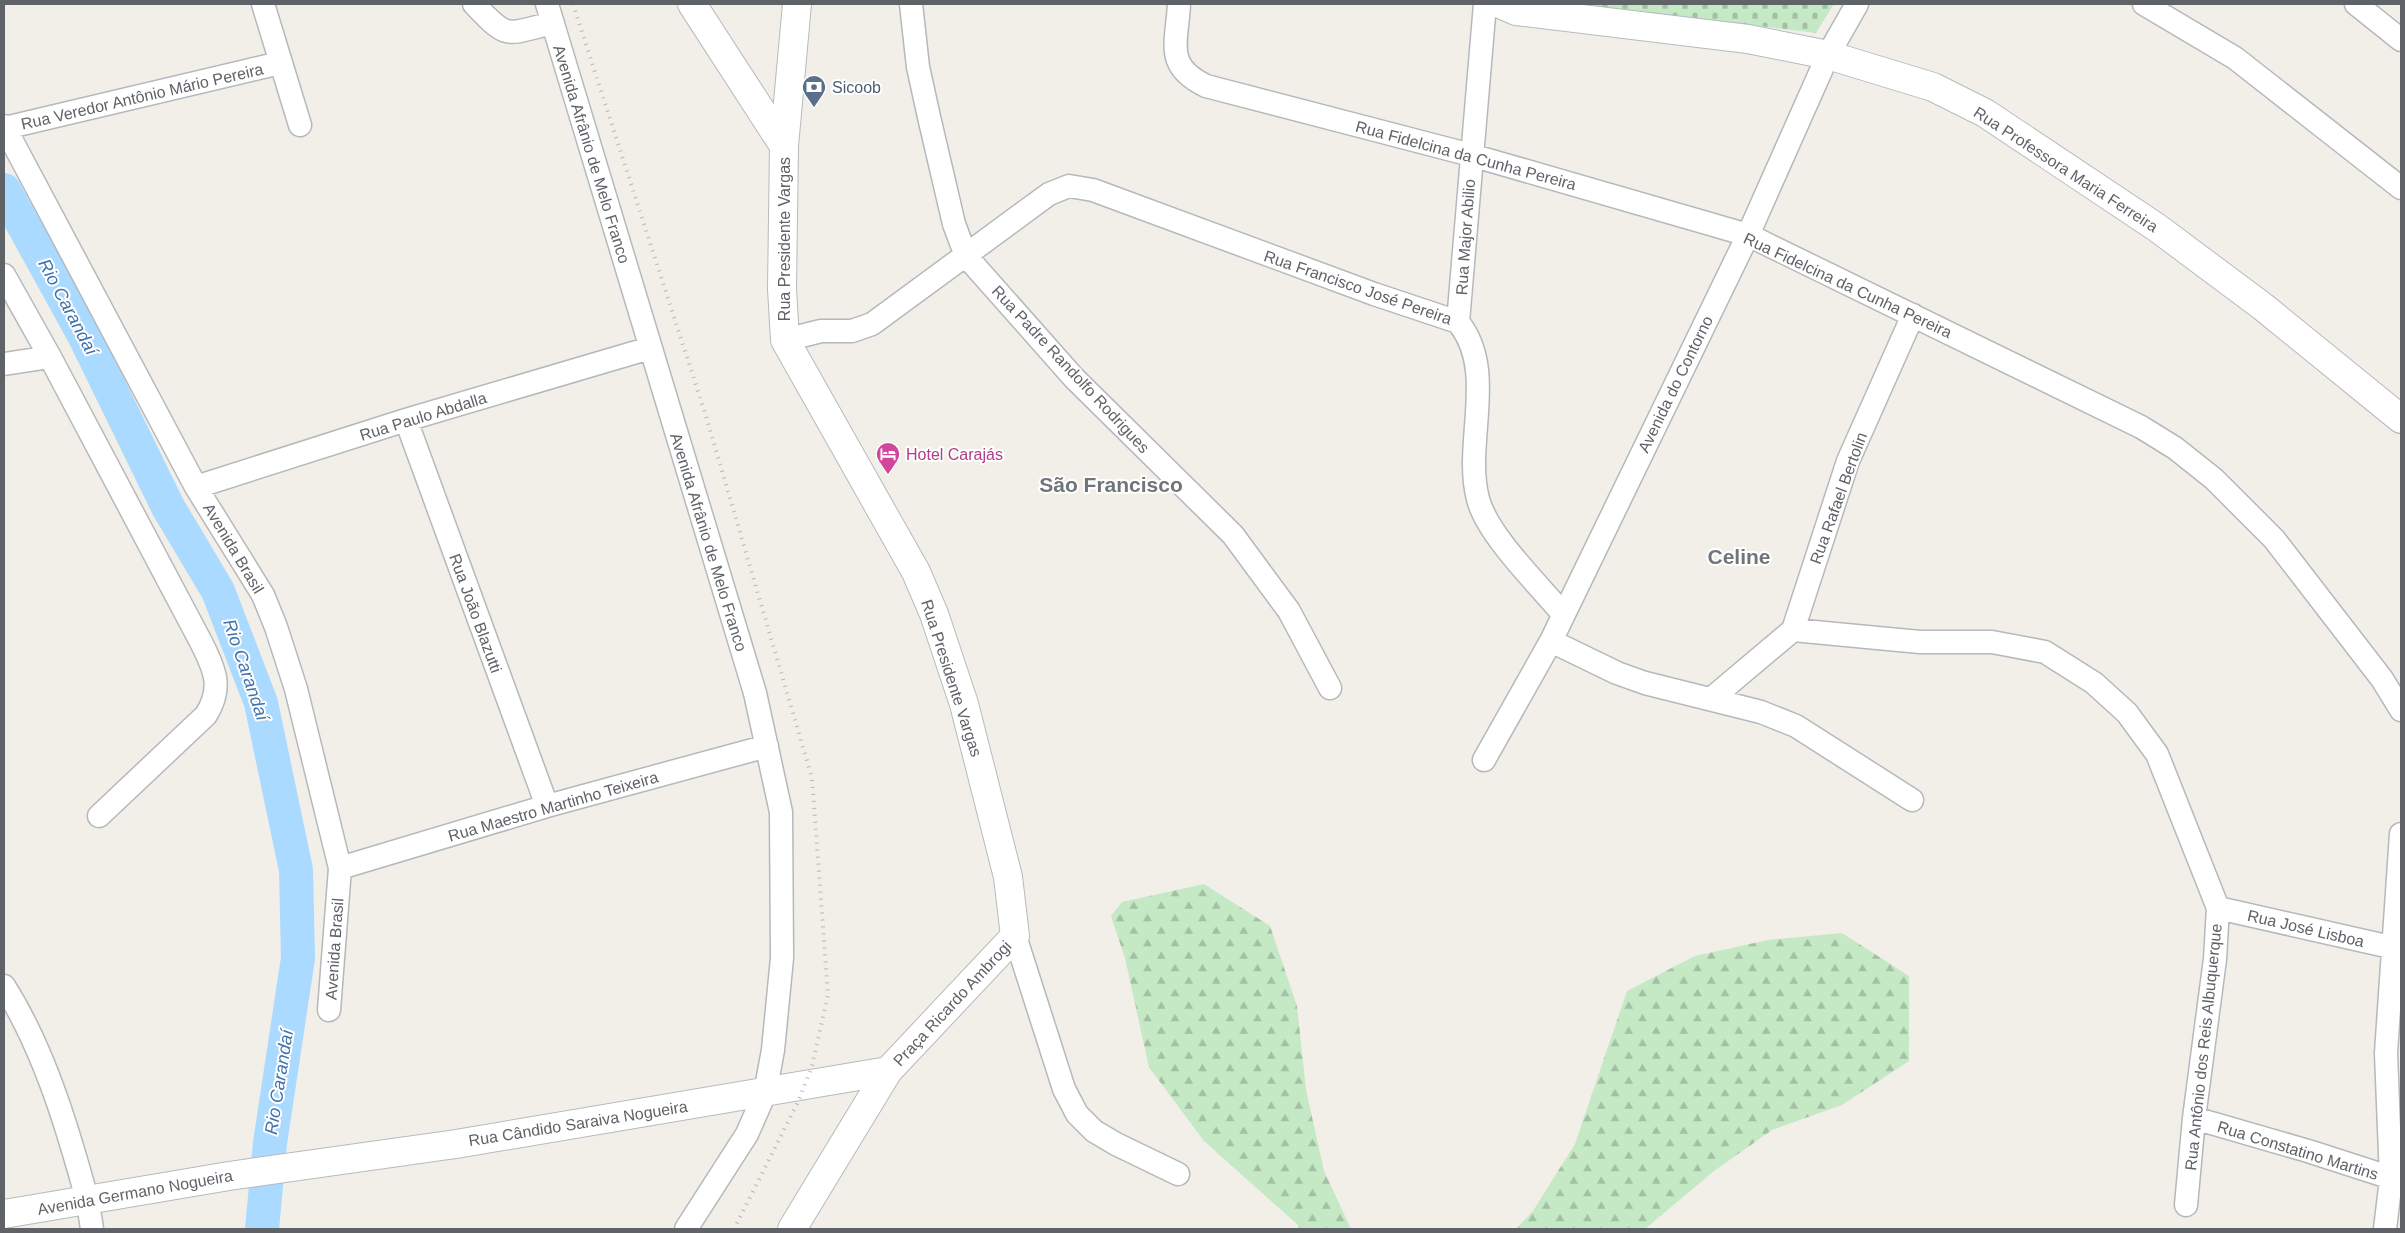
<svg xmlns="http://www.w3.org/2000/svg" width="2405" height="1233" viewBox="0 0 2405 1233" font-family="Helvetica,sans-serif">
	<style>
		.forest { fill: url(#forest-firs) }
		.cemetery { fill: url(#cemetery-stones) }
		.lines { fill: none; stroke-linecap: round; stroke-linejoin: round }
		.river { stroke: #aadaff; stroke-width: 34 }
		.street-casing { stroke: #b5b8bc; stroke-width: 25 }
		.secondary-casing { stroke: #b6babf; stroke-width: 30 }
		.street { stroke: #fff; stroke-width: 22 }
		.secondary { stroke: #fff; stroke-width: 28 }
		.rail { stroke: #b6b7b8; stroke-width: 4; stroke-dasharray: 1 6; stroke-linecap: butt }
		.labels { text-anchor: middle; stroke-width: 4; stroke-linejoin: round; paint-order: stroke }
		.service-label { font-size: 16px; fill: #4e5e75; stroke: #fff; text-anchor: start }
		.street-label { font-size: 16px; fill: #5f6368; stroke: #fff }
		.hotel-label { font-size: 16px; fill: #b23c85; stroke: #fff; text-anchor: start }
		.water-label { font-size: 18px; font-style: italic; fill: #4174aa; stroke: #fff }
		.district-label { font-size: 21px; font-weight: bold; fill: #70757a; stroke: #fff }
	</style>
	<defs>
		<pattern id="forest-firs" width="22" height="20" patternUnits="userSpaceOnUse" patternTransform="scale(1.25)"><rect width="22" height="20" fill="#c5e8c5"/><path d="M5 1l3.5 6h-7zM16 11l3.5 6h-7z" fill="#a3c0a4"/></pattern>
		<pattern id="cemetery-stones" width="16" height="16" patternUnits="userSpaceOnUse" patternTransform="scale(1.25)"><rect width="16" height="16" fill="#c5e8c5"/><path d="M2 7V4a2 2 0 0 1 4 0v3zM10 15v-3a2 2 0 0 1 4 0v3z" fill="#a3c0a4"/></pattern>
	</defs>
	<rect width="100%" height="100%" fill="#f1efe8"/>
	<path class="forest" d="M1204,884L1270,926L1297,1006L1306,1090L1324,1171L1351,1229H1299L1298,1225L1204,1141L1149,1067L1125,958L1111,916L1122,902Z
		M1842,933L1909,976V1061L1842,1105L1772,1130L1714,1171L1645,1229H1516L1533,1211L1575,1144L1627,991L1695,956L1768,940Z"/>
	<path class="cemetery" d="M1582,4H1834L1816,33Z"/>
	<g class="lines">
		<path class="river" d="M4,190L84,335L168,507L218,591L261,703L296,870L298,958L270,1143L262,1229"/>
		<g class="street-casing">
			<path id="street" d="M263,4L300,125
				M474,4C509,41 505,34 553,23
				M547,4L755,693L781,812L782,958L773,1050L765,1093L747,1134L686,1229
				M911,4L918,67L929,117L954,224L966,256L1074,378L1233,535L1289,611L1330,688
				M1179,4C1177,43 1164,66 1206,86L1471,155L1748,235L2141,427L2175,448L2214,479L2274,539L2382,679L2401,710
				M2144,4L2235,58L2401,188
				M2356,4L2401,40
				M4,126L196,487L263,595L276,627L296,689L340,868L329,1010
				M5,128L280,63
				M4,275L50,357L202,644C215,670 223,688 206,715L99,816
				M1458,322L1485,4
				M785,340L821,331H852L872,324L1049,194L1069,186L1093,190L1374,294L1458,322C1498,371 1463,443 1478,499C1487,535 1539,585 1563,614
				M4,364L50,357
				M406,420L547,806
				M196,487L406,420L650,348
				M1793,630L1848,461L1913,315
				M1551,641L1617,673L1645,683L1761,712L1796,726L1912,800
				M1711,699L1793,630L1920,642H1992L2045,652L2094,683L2127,713L2157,754L2218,908L2215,959L2194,1118L2186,1205
				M1484,760L1551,641L1748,235L1828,55L1857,4
				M340,868L547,806L767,746
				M2218,908L2395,948
				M1015,936L1064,1089L1077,1114L1094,1131L1116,1144L1178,1174
				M4,986C34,1033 54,1087 70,1140C79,1170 88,1198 92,1229
				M2194,1118L2308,1151L2401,1181
				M2385,1229L2391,1179L2386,1053L2401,834"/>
		</g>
		<g class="secondary-casing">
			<path id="secondary" d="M692,4L784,146
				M1500,4L1516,11L1748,39L1828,55L1933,87L1985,113L2156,227L2262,306L2401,419
				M4,1214L229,1176L456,1144L888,1071
				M792,1229L888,1071L1015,936L1008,877L964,704L934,614L916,572L785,340L782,289L784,146L797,4"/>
		</g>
		<use href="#street" class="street"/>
		<use href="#secondary" class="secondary"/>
		<path class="rail" d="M573,4L705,413L812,778L828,995L812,1066L798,1102L734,1229"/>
	</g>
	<defs>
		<g id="bank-pin" transform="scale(1.25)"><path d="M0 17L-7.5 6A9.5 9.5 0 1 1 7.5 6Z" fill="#5c6f8a" stroke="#fff"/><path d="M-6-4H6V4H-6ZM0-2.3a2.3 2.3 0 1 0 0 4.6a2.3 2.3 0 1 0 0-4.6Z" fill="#fff"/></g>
		<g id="hotel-pin" transform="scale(1.25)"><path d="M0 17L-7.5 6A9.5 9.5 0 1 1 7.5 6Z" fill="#d1479c" stroke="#fff"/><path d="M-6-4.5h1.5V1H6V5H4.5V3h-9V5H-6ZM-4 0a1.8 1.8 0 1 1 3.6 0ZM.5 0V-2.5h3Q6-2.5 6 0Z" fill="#fff"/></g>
	</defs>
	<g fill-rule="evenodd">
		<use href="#bank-pin" x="814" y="87"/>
		<use href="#hotel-pin" x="888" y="454"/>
	</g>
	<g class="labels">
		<g class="service-label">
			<text x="832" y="93">Sicoob</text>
		</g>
		<g class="street-label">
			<text transform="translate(142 96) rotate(-13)" y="6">Rua Veredor Antônio Mário Pereira</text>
			<text transform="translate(592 154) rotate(73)" y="6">Avenida Afrânio de Melo Franco</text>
			<text transform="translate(1466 155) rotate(15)" y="6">Rua Fidelcina da Cunha Pereira</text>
			<text transform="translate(2066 169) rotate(33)" y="6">Rua Professora Maria Ferreira</text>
			<text transform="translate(1465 237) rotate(-86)" y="6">Rua Major Abilio</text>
			<text transform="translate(784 239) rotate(-90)" y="6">Rua Presidente Vargas</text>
			<text transform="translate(1848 285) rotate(25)" y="6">Rua Fidelcina da Cunha Pereira</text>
			<text transform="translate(1358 287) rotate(19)" y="6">Rua Francisco José Pereira</text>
			<text transform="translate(1071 369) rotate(47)" y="6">Rua Padre Randolfo Rodrigues</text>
			<text transform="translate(1675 384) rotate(-64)" y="6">Avenida do Contorno</text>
			<text transform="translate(423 416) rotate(-17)" y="6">Rua Paulo Abdalla</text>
			<text transform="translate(1838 498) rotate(-70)" y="6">Rua Rafael Bertolin</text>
			<text transform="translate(709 542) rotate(73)" y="6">Avenida Afrânio de Melo Franco</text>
			<text transform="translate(234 548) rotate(59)" y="6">Avenida Brasil</text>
			<text transform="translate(476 613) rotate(70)" y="6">Rua João Blazutti</text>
			<text transform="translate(952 678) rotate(72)" y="6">Rua Presidente Vargas</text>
			<text transform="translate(553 806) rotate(-16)" y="6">Rua Maestro Martinho Teixeira</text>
			<text transform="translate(2306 928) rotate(13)" y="6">Rua José Lisboa</text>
			<text transform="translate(334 949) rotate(-86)" y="6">Avenida Brasil</text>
			<text transform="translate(952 1003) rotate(-47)" y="6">Praça Ricardo Ambrogi</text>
			<text transform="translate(2203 1047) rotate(-84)" y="6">Rua Antônio dos Reis Albuquerque</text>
			<text transform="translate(578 1123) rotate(-9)" y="6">Rua Cândido Saraiva Nogueira</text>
			<text transform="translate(2298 1150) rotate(17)" y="6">Rua Constatino Martins</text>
			<text transform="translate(135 1192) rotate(-10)" y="6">Avenida Germano Nogueira</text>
		</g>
		<g class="hotel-label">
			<text x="906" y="460">Hotel Carajás</text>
		</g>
		<g class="water-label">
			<text transform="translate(68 307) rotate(62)" y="6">Rio Carandaí</text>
			<text transform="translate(246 670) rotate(71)" y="6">Rio Carandaí</text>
			<text transform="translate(279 1082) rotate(-81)" y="6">Rio Carandaí</text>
		</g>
		<g class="district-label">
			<text x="1111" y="492">São Francisco</text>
			<text x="1739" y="564">Celine</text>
		</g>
	</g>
	<rect width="2405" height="1233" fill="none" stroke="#5f6368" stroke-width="10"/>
</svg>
